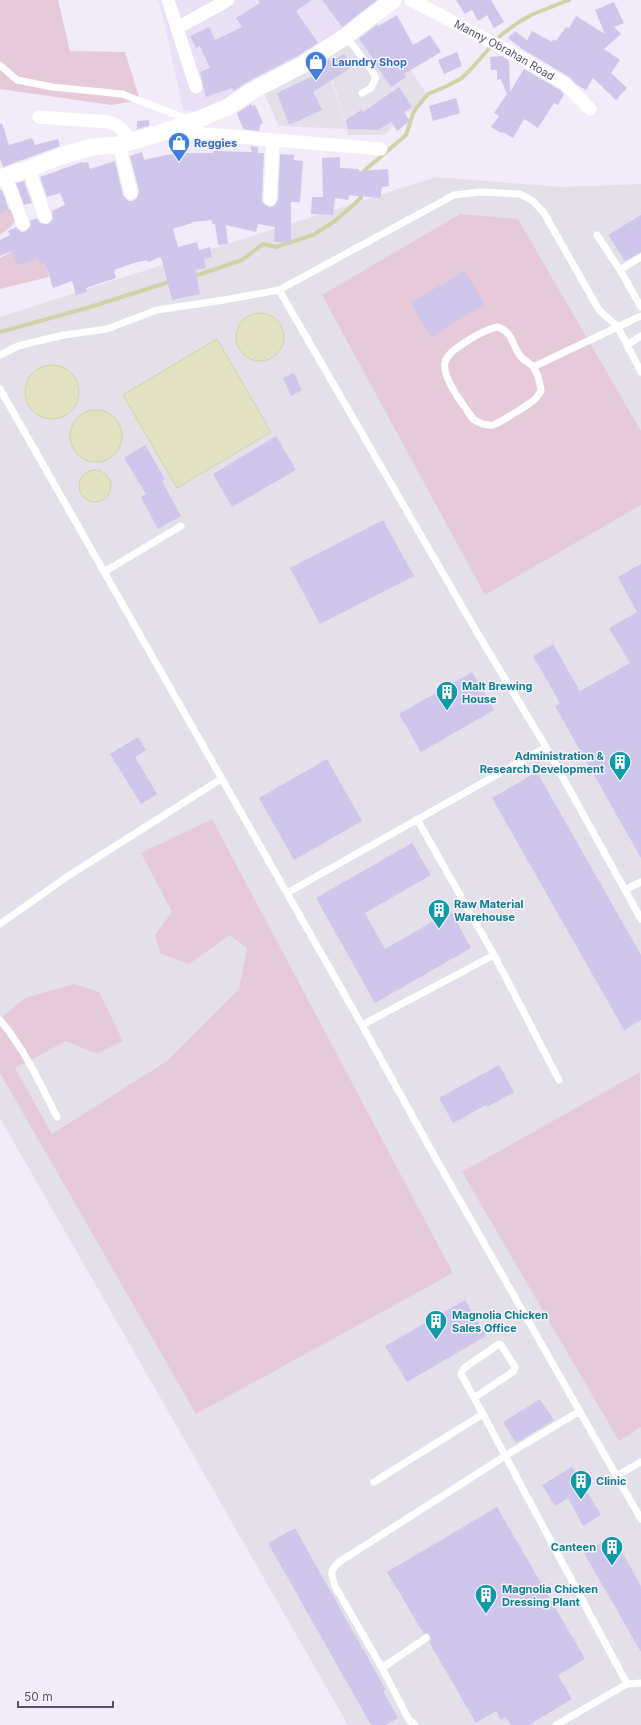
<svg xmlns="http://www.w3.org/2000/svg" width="641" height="1725" viewBox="0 0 641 1725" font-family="Inter,sans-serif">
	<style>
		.residential { fill: #e9e0f6 }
		.industrial { fill: #e3e0ea }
		.green { fill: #e6cada }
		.water { fill: #e2e1c1; stroke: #d2d2a9 }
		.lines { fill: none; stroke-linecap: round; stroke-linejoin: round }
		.stream { stroke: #d2d2a9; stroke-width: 4 }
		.building { fill: #cfc6ec }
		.service { stroke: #fff; stroke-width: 7 }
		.minor { stroke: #fff; stroke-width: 13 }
		.tertiary { stroke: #fff; stroke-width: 17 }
		.labels { text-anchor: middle; stroke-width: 3; stroke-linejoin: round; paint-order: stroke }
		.street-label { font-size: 11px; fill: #575172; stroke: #f6f1fd }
		.shop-label { font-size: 11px; font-weight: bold; fill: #366cbe; stroke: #f6f1fd; text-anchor: start }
		.culture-label { font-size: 11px; font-weight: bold; fill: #0d838f; stroke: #f6f1fd; text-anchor: start }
	</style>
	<rect width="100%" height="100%" fill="#f2ebfa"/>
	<path class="residential" d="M158,0H389L296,66L208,112L183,110L164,21Z"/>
	<path class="industrial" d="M375,20L428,95L384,135H348L326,55Z
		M325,57L346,129L279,126L262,89Z
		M436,177L561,187L641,184V1725H348L0,1118V317Z"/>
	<path class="green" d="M0,0H58L70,51L125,52L140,100L111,105L0,89Z
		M16,207L19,215L12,226L0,235V210L1,212Z
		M460,214L518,219L641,431V505L485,595L322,295Z
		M40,236L49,277L0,289V258Z
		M212,819L453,1273L196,1414L0,1073V1019L25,998L74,984L99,992L123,1041L97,1054L66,1041L15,1068L52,1134L167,1061L239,989L247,948L230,935L189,964L161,954L155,935L172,912L141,853Z
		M640,1072L641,1427L619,1441L462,1172Z"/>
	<path class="water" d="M236 337a24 24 0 1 1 48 0a24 24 0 1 1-48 0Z
		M217,339L271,432L177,488L123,395Z
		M25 392a27 27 0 1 1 54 0a27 27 0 1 1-54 0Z
		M70 436a26 26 0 1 1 52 0a26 26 0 1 1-52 0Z
		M79 486a16 16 0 1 1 32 0a16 16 0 1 1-32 0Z"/>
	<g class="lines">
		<path class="stream" d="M363,174L364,171L406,135L414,111L428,94L447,86L462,78L473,67L501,35L516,24L531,15L569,0
			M192,277L242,260L263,244L276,247L313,235L335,221L361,198V193
			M0,332L90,307L172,281"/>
	</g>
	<path class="building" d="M258,0H312L296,11L318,43L297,56L245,83L234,91L232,88L206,97L200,72L210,68L200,46L196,48L190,36L209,27L215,40L242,27L236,18L260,3Z
		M322,0H377L342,27Z
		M456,0H491L504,22L494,28L487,15L478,21L472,10L465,14Z
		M614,2L624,23L614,27L621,34L604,49L620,60L611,73L627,88L616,100L593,78L586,90L577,85L569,77L522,49L508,38L515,31L527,40L532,31L552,42L553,39L556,41L566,27L569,28L576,16L605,34L595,10Z
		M397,15L413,45L430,35L441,52L404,74L406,77L391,87L374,62L375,61L359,39L377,25L378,26Z
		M457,52L462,66L444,74L438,60Z
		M344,54L352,67L313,92L322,110L289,125L277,93L321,72L318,67L329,59L331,62Z
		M502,56L509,61L510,92L524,69L560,90L564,94L558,105L554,103L538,128L524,119L513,138L502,132L501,133L491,127L499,116L494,113L507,94L501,79L497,80V70H491L490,57Z
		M399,87L412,107L404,112L410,121L397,131L391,122L378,130L348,129L346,120L361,110L363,112Z
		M456,98L460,113L433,121L429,106Z
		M251,104L252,106L255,105L263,123L260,125L259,131L243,129L237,113Z
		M149,120V126L137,129V121Z
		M2,123L9,145L32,138L35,145L58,139L60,146L3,167L0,159V124Z
		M250,146L258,147V153H264L262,199L263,203L269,207L274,206L278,200L280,154L294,155V160L303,161L300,202H291V242H274L275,227L258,224L256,232L226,225L228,244L218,245L215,224H212V220L192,222V223L173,229L178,247L197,242L199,250L210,247L212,257L204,259L206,268L196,270L200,294L172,300L161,257L148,262L147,260L134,263L114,270L116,278L86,288L87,292L76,295L72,281L53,288L45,262L40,264L38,258L17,265L12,251L0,256V240L10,235L8,231L16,227L21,232L26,231L31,226L30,221L37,218L40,223L48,224L53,219L52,211L65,205L60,193L47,197L40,177L82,162L83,163L88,162L90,169L115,161L123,195L128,201H133L137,198L139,191L130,156L142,152L144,160L166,155L185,153H213V151L252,152Z
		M340,157V168L359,169V171L388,169L389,186L382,187L380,198L349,195L348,200L335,198L333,215L311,214L312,197H323L322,158Z
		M24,181L32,203L24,205L16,183Z
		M0,190H2L9,210L0,214Z
		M641,215V252L625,261L608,235Z
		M464,271L485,304L431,337L411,303Z
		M294,373L302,390L291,396L283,378Z
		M276,436L296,470L232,507L213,474Z
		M145,445L165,479L162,481L181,516L158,529L141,497L146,494L124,458Z
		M383,520L414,576L320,624L290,568Z
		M641,564V858L555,706L560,703L533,656L553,644L580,691L630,663L609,628L637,612L618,577Z
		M472,672L494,710L421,752L399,714Z
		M138,737L146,750L135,757L157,794L141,804L110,754Z
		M327,759L362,821L294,860L259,798Z
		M537,772L641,955V1020L624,1030L492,798Z
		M412,843L431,875L365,913L385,949L451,911L471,948L375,1003L316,898Z
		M499,1065L514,1092L487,1107L486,1105L453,1123L439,1098Z
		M465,1300L486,1336L407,1382L385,1346Z
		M540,1399L554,1420L516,1443L503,1422Z
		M572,1467L601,1515L583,1526L568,1498L555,1506L542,1485Z
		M497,1507L585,1659L558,1675L572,1699L529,1725H511L506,1717L501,1720L496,1711L476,1723L429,1642L431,1640L430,1636L428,1633L424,1634L387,1572Z
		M295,1528L386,1690L383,1691L398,1718L386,1725H371L268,1543Z
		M613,1536L641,1586V1652L584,1553Z"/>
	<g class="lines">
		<path class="service" d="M346,36L370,68L376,78L371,88L362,93
			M0,65L17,80L52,87L122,94L190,120
			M597,235L620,270L641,257
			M620,270L641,307
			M279,290L478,634L546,747L641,919
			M497,327C513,331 512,346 521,357C525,361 530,363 533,367C538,373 540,383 541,391C539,393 538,396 536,398C532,403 499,423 493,425C486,426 479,423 473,419C465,407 441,377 445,362C448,353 457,348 464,343C475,336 484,330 497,327Z
			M627,345L641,336
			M0,355L18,346L34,342L64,335L107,329L157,310L224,300L279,290L454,195L480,192L520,194L533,201L544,213L599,310L618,327L641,372
			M533,367L641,316
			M0,389L362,1025L435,1157L641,1519
			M104,572L181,526
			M417,819L494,955L559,1080
			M625,890L641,882
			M287,893L546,747
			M0,924L68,876L221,779
			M0,1020C25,1050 40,1083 57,1117
			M362,1025L494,955
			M474,1398L514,1371L515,1367L501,1345L499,1344L464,1368L461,1374L483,1414L627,1684
			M616,1476L641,1462
			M374,1482L483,1414
			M382,1668L426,1638
			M415,1725L409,1720L382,1668L335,1586C331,1573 329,1572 339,1562L505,1456L580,1411
			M556,1725L627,1684L641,1683"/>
		<g class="minor">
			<path d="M168,0L196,87"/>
			<path id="s1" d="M411,0L507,50L565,84L590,109"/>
			<path d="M177,28L228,0"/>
			<path d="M39,117L108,122C120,125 124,131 130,141"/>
			<path d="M170,131L381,149"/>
			<path d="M119,145L131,193"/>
			<path d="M29,169L45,217"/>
			<path d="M5,176L23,224"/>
			<path d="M270,199L273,140"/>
		</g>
		<path class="tertiary" d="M0,178L29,169L61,156L92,147L119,145L167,131L194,121L228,107L250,92L302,65L346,36L393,0"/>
	</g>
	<defs>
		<g id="shop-pin" transform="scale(1.15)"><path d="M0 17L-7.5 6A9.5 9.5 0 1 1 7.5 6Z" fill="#3f7fe0" stroke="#f6f1fd"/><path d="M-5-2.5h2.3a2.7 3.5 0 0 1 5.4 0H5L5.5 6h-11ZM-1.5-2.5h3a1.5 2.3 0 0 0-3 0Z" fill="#fff"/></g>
		<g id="building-pin" transform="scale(1.15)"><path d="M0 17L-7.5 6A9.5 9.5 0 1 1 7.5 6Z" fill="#0f9aa8" stroke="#f6f1fd"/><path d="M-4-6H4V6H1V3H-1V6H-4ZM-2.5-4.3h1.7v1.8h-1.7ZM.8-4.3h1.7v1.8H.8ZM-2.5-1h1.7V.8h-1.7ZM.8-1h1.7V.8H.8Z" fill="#fff"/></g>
	</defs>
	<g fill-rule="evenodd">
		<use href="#shop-pin" x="316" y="62"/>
		<use href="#shop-pin" x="179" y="143"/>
		<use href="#building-pin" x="447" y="692"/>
		<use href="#building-pin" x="620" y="762"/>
		<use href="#building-pin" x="439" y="910"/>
		<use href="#building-pin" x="436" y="1321"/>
		<use href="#building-pin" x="581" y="1481"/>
		<use href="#building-pin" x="612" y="1547"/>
		<use href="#building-pin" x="486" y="1595"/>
	</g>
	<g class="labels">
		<g class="street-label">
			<text dy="4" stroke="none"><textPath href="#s1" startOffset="106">Manny Obrahan Road</textPath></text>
		</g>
		<g class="shop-label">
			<text x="332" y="66">Laundry Shop</text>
			<text x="194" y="147">Reggies</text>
		</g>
		<g class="culture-label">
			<text x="462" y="690">Malt Brewing<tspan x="462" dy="13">House</tspan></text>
			<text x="604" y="760" text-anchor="end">Administration &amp;<tspan x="604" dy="13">Research Development</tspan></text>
			<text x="454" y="908">Raw Material<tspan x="454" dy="13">Warehouse</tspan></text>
			<text x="452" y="1319">Magnolia Chicken<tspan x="452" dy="13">Sales Office</tspan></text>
			<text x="596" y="1485">Clinic</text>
			<text x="596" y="1551" text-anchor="end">Canteen</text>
			<text x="502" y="1593">Magnolia Chicken<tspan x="502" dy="13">Dressing Plant</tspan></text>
		</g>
	</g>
	<path d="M18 1701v6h95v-6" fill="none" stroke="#575172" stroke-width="2"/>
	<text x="24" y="1701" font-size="12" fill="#575172" stroke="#f6f1fd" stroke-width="3" paint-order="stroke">50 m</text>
</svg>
